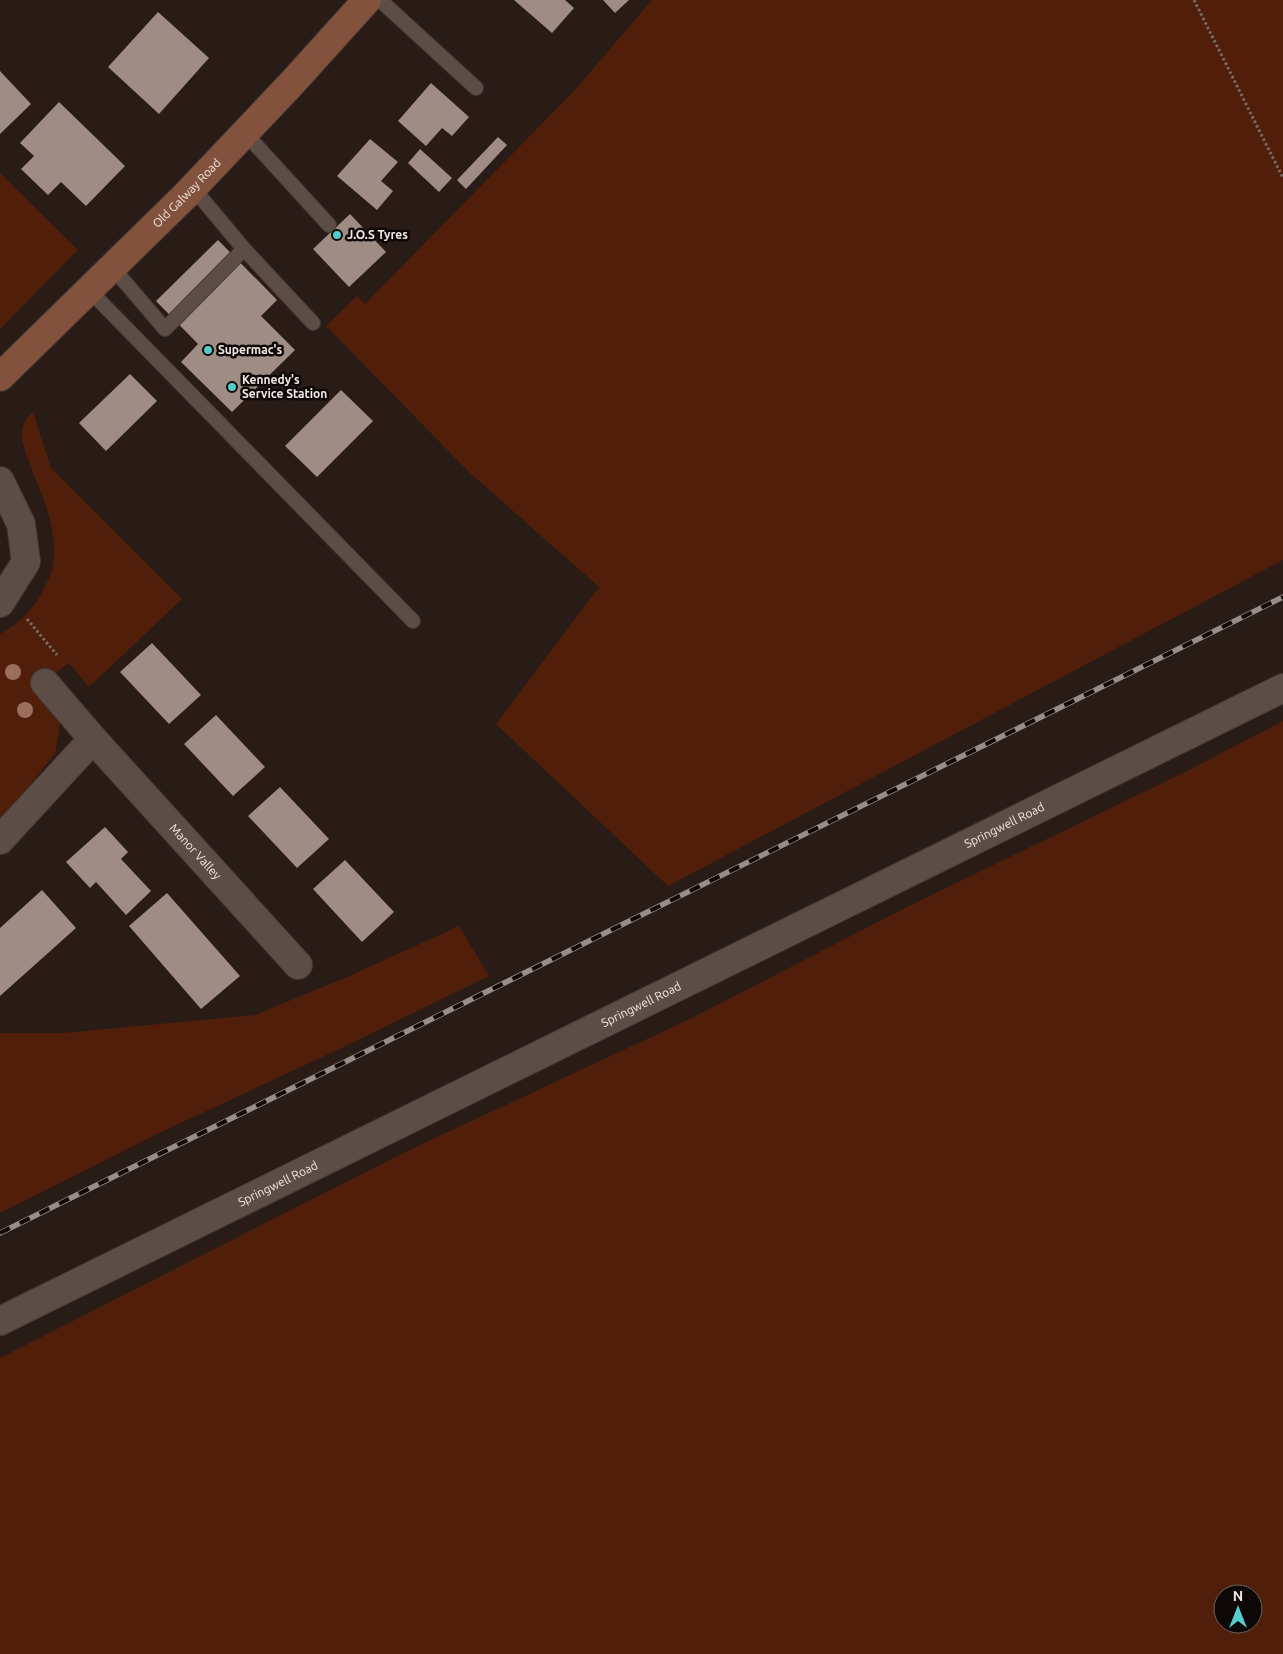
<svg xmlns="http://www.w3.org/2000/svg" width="1283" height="1654" viewBox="0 0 1283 1654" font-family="Ubuntu,sans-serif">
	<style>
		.green { fill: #511f09; fill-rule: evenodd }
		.building { fill: #9e8c85 }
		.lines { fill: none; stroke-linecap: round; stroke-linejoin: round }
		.lane-casing { stroke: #433835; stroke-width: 16 }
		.street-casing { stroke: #433835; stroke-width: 30 }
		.secondary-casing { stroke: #433835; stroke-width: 30 }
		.path { stroke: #786b67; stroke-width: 3; stroke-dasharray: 2.5 2.5; stroke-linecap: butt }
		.lane { stroke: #5d4d47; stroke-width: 14 }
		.street { stroke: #5d4d47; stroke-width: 28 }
		.secondary { stroke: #83523c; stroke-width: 28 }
		.rail-casing { stroke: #998d89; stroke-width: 5.5 }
		.rail { stroke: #0d0706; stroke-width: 4; stroke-dasharray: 11; stroke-linecap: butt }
		.tree { fill: #9c6f5d }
		.poi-dot { fill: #53cdc9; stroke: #0d0706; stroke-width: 2 }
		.labels { text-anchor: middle; stroke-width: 5; stroke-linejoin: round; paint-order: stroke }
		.street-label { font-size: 12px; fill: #f3e9e5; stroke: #0d0706 }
		.poi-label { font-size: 12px; font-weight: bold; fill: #f3e9e5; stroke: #0d0706; text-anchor: start }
	</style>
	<rect width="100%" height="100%" fill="#291b16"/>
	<path class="green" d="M652,0H1283V560L668,886L496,724L599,587L470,473L326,326L357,296L365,304L575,90Z
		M0,173L78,250L0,329Z
		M33,412L51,468L182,599L89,687L69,663L36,687L57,718L60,727L55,754L10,809L0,818V634C19,624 33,610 42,592C47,583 52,573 53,563C59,528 40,493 29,461C24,449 19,436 24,424C25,419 30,415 33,412Z
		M1283,721V1654H0V1358L405,1152L694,1017L905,908L1187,771ZM1223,1594H1253V1624H1223Z
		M459,926L489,976L331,1053L157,1134L0,1213V1033H63L255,1015L347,977Z"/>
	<path class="building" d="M514,0H565L574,8L552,33Z
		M603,0H629L615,13Z
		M158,12L209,58L159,114L108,67Z
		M0,71L31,104L0,134Z
		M431,83L469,117L452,136L442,128L426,146L398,121Z
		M59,102L125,166L86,206L61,182L48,195L21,169L34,156L20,143Z
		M498,137L507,145L466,189L457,180Z
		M370,139L398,162L381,181L393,191L377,210L337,176Z
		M420,149L452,178L439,192L408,163Z
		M350,214L386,252L349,287L313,249Z
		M218,240L277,300L261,316L295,350L232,412L181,362L198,344L156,301Z
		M130,374L157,401L106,451L79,423Z
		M341,390L373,421L317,477L285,446Z
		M152,643L201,695L169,724L120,672Z
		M216,715L265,767L233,796L184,744Z
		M280,787L329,839L297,868L248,816Z
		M105,827L128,852L121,859L151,891L126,915L96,882L90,888L66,862Z
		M345,860L394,912L362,942L313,889Z
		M42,890L76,928L0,996V928Z
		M167,893L240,976L201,1009L129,926Z"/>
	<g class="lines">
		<g class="lane-casing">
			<path id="lane" d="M380,0L476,88
				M245,133L329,225
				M244,249L313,323
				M112,267L165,329L244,249L193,188
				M89,290L413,621"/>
		</g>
		<g class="street-casing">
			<g id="street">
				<path d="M0,481L21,524L26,562L0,603"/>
				<path id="s1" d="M45,683L93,739L298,965"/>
				<path d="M0,840L93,739"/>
				<path id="s2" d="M0,1321L1283,688"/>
			</g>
		</g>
		<g class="secondary-casing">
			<g id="secondary">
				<path id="s3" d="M0,377L185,196L293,82L367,0"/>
			</g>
		</g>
		<path class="path" d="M1194,0L1283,178
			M27,619L57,655"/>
		<use href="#lane" class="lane"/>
		<use href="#street" class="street"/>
		<use href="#secondary" class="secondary"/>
		<g class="rail-casing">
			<path id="rail" d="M0,1233L1283,597"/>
		</g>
		<use href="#rail" class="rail"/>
	</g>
	<g class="tree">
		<circle cx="13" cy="672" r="8"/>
		<circle cx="25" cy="710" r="8"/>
	</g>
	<g class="poi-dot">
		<circle cx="337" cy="235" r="5"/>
		<circle cx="208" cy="350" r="5"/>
		<circle cx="232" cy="387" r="5"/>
	</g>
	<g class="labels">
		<g class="street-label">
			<text dy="4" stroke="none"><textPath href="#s3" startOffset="262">Old Galway Road</textPath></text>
			<text dy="4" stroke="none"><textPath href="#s2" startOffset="1120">Springwell Road</textPath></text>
			<text dy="4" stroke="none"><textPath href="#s1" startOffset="226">Manor Valley</textPath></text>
			<text dy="4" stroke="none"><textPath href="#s2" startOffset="715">Springwell Road</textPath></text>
			<text dy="4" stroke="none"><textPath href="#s2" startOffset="310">Springwell Road</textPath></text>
		</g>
		<g class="poi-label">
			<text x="347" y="239">J.O.S Tyres</text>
			<text x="218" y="354">Supermac's</text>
			<text x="242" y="384">Kennedy's<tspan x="242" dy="14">Service Station</tspan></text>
		</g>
	</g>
	<g transform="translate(1238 1609)"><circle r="24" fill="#0d0706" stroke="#69615f"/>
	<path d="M0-4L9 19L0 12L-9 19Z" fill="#53cdc9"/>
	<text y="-8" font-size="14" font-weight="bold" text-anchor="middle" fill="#f3e9e5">N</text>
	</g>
</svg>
